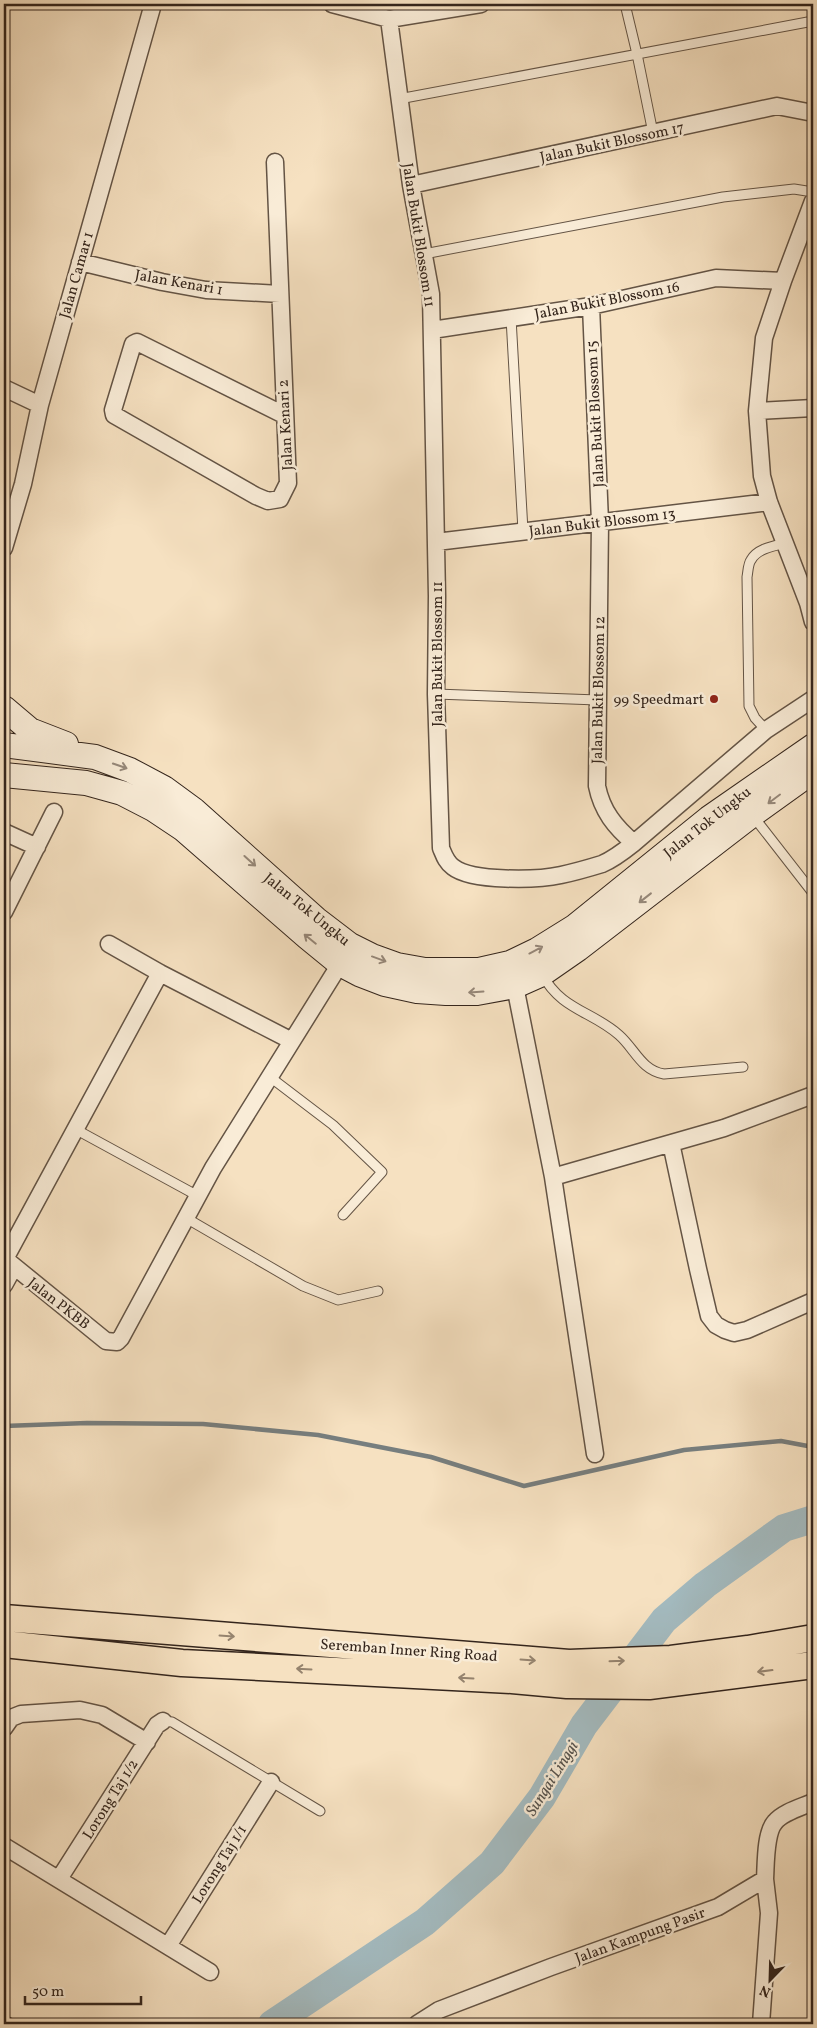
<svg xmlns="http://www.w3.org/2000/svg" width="817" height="2028" viewBox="0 0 817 2028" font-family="Vollkorn,serif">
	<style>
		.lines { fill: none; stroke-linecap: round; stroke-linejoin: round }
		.stream { stroke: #777e7e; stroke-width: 4.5 }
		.river { stroke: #a3babf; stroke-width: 28 }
		.lane-casing { stroke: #645445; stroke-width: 11 }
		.street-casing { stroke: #645445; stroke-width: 19 }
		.secondary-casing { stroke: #34251c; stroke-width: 26 }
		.primary-casing { stroke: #34251c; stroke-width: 29 }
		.lane { stroke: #f9ecd7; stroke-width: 9 }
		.street { stroke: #f9ecd7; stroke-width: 16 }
		.secondary { stroke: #f9ecd7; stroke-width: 24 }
		.primary { stroke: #f6e1c1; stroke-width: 26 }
		.oneway { stroke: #96887a }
		.oneway2 { stroke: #95836e }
		.poi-dot { fill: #8f2418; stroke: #f9ecd7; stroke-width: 2 }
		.labels { text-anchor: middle; stroke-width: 5; stroke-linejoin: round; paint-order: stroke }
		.street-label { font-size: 15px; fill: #34251c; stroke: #f9ecd7 }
		.poi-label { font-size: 15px; fill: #34251c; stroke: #f9ecd7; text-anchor: end }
		.water-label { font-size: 16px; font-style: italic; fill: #55524d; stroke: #f9ecd7 }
	</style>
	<rect width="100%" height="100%" fill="#f6e1c1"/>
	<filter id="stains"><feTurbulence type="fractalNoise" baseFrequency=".004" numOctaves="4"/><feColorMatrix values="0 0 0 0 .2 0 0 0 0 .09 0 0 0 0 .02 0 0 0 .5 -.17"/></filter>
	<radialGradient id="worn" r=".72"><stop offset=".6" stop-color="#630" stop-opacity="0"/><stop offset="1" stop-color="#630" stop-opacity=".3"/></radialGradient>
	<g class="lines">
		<path class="stream" d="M4,1426L87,1423L203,1424L318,1435L431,1457L524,1486L684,1450L781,1441L813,1447"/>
		<path class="river" d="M272,2024L425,1922L492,1863L542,1797L584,1725L664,1620L705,1585L784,1528L813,1519"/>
		<g class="lane-casing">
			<path id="lane" d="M625,4L637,54L653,133
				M399,99L813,21
				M424,254L723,197L794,189L813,192
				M511,318L523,531
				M436,694L598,700
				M766,730L755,718L749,706L747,577C748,572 748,564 751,560C757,549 773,546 785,543
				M753,816L813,893
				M542,974C561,1010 592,1011 619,1035C635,1049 641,1070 664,1074L743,1067
				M270,1077L333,1125L382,1172L343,1215
				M75,1129L198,1196
				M186,1218L303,1286L338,1300L378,1291
				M163,1721L172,1722L320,1811
				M4,2020L12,2024"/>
		</g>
		<g class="street-casing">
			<path id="street" d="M332,4L389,19L481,4
				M389,19L411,185L431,294L437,596L436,694L441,848C444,855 446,862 453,867C472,882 538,880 561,875C575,872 589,868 602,864C614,859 624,851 634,843L766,730L813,699
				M275,162L288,483L280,499L268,501L256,496L114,415L113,410L133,344L137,342L284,415
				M411,185L777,106L813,113
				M813,201L783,281L764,338L757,411L762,476L769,502L808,603L813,622
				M80,262L162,282L206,290L280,294
				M591,306L600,522L597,786C602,811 615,827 634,843
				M432,330L591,306L716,278L783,281
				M4,388L40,405
				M757,411L813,408
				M436,542L769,502
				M4,548L23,484L40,405L153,4
				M4,832L37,847
				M4,912L54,812
				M109,944L160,973L292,1041
				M515,986L553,1177L595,1454
				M671,1143L698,1269L709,1316L716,1325L725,1330L734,1333L747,1330L813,1301
				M553,1177L724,1128L813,1095
				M4,1258L106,1341L117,1342L121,1338L213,1168L340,964
				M5,1259L160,973
				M4,1285L14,1267
				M4,1728L11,1718L21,1714L80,1710L102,1715L147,1742
				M4,1846L210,1972
				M59,1879L157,1725L163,1721
				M168,1946L271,1782
				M417,2024L439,2010L551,1967L718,1907L765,1879C766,1864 765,1833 775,1822C783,1812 802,1807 813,1802
				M761,2024L769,1913L765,1879"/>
		</g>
		<g class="secondary-casing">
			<path id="secondary" d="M4,708L30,730L66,744
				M4,745L95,757L130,770L164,788L194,810L316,919L350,945L372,956L397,965L425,970H479L510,963L537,950L574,927L709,818L813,746
				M4,775L86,783L122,793L153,809L183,829L307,937L340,964L359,974L385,984L417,991L446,993H477L515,986L542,974L578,949L752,815L813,771"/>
		</g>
		<g class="primary-casing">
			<path id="primary" d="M4,1618L569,1663L671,1659L748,1649L813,1638
				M4,1644L182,1663L512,1680L567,1685L649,1686L813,1665"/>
		</g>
		<use href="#lane" class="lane"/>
		<use href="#street" class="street"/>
		<use href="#secondary" class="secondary"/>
		<use href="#primary" class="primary"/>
	</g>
	<defs><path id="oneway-shaft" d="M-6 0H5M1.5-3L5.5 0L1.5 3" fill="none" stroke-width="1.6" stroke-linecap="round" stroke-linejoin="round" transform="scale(1.25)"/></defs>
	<g class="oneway">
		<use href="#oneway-shaft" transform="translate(120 766) rotate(19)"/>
		<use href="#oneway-shaft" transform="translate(774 799) rotate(143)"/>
		<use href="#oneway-shaft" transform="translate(250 861) rotate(42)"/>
		<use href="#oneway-shaft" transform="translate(645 898) rotate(142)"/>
		<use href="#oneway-shaft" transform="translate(310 939) rotate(-141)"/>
		<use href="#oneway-shaft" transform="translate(536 950) rotate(-28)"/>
		<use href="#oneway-shaft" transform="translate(379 959) rotate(20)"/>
		<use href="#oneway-shaft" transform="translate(476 992) rotate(176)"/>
	</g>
	<g class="oneway2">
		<use href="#oneway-shaft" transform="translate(227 1636) rotate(4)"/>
		<use href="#oneway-shaft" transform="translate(528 1660) rotate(4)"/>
		<use href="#oneway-shaft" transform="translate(617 1661) rotate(-2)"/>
		<use href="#oneway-shaft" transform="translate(304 1669) rotate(-177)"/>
		<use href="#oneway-shaft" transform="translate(765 1671) rotate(173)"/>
		<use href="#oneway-shaft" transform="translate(466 1678) rotate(-177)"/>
	</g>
	<circle class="poi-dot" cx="714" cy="699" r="5"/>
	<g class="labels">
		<g class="street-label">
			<text transform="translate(612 142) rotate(-12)" y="5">Jalan Bukit Blossom 17</text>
			<text transform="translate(419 235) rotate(81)" y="5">Jalan Bukit Blossom 11</text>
			<text transform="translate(76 275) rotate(-74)" y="5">Jalan Camar 1</text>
			<text transform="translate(179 282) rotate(10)" y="5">Jalan Kenari 1</text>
			<text transform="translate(607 300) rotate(-11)" y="5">Jalan Bukit Blossom 16</text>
			<text transform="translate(595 414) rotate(-93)" y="5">Jalan Bukit Blossom 15</text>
			<text transform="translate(285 425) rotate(-93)" y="5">Jalan Kenari 2</text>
			<text transform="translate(602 522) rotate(-7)" y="5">Jalan Bukit Blossom 13</text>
			<text transform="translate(437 654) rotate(-90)" y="5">Jalan Bukit Blossom 11</text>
			<text transform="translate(598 690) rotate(-89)" y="5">Jalan Bukit Blossom 12</text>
			<text transform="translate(707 822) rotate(-38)" y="5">Jalan Tok Ungku</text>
			<text transform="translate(307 909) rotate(39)" y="5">Jalan Tok Ungku</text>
			<text transform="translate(59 1303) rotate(38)" y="5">Jalan PKBB</text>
			<text transform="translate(409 1650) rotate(4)" y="5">Seremban Inner Ring Road</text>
			<text transform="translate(110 1799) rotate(-58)" y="5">Lorong Taj 1/2</text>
			<text transform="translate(219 1864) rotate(-58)" y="5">Lorong Taj 1/1</text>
			<text transform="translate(640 1935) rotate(-20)" y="5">Jalan Kampung Pasir</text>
		</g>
		<g class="poi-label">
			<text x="704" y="704">99 Speedmart</text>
		</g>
		<g class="water-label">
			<text transform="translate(551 1778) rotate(-58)" y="6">Sungai Linggi</text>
		</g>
	</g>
	<rect width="817" height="2028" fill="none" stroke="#f6e1c1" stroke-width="20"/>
	<rect x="5" y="5" width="807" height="2018" fill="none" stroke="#34251c" stroke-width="2.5"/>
	<rect x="10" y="10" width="797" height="2008" fill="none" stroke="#34251c"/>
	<g transform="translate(770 1980) rotate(203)" stroke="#f9ecd7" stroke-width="4" paint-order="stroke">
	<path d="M0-4L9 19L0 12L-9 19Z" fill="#34251c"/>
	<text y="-8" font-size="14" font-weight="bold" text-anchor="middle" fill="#34251c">N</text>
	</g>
	<path d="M25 1996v8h116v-8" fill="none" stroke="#34251c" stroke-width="2.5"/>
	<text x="32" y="1996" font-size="15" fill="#34251c" stroke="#f9ecd7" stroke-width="4" paint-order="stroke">50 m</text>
	<rect width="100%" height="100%" filter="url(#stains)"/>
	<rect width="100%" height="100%" fill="url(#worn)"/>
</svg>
